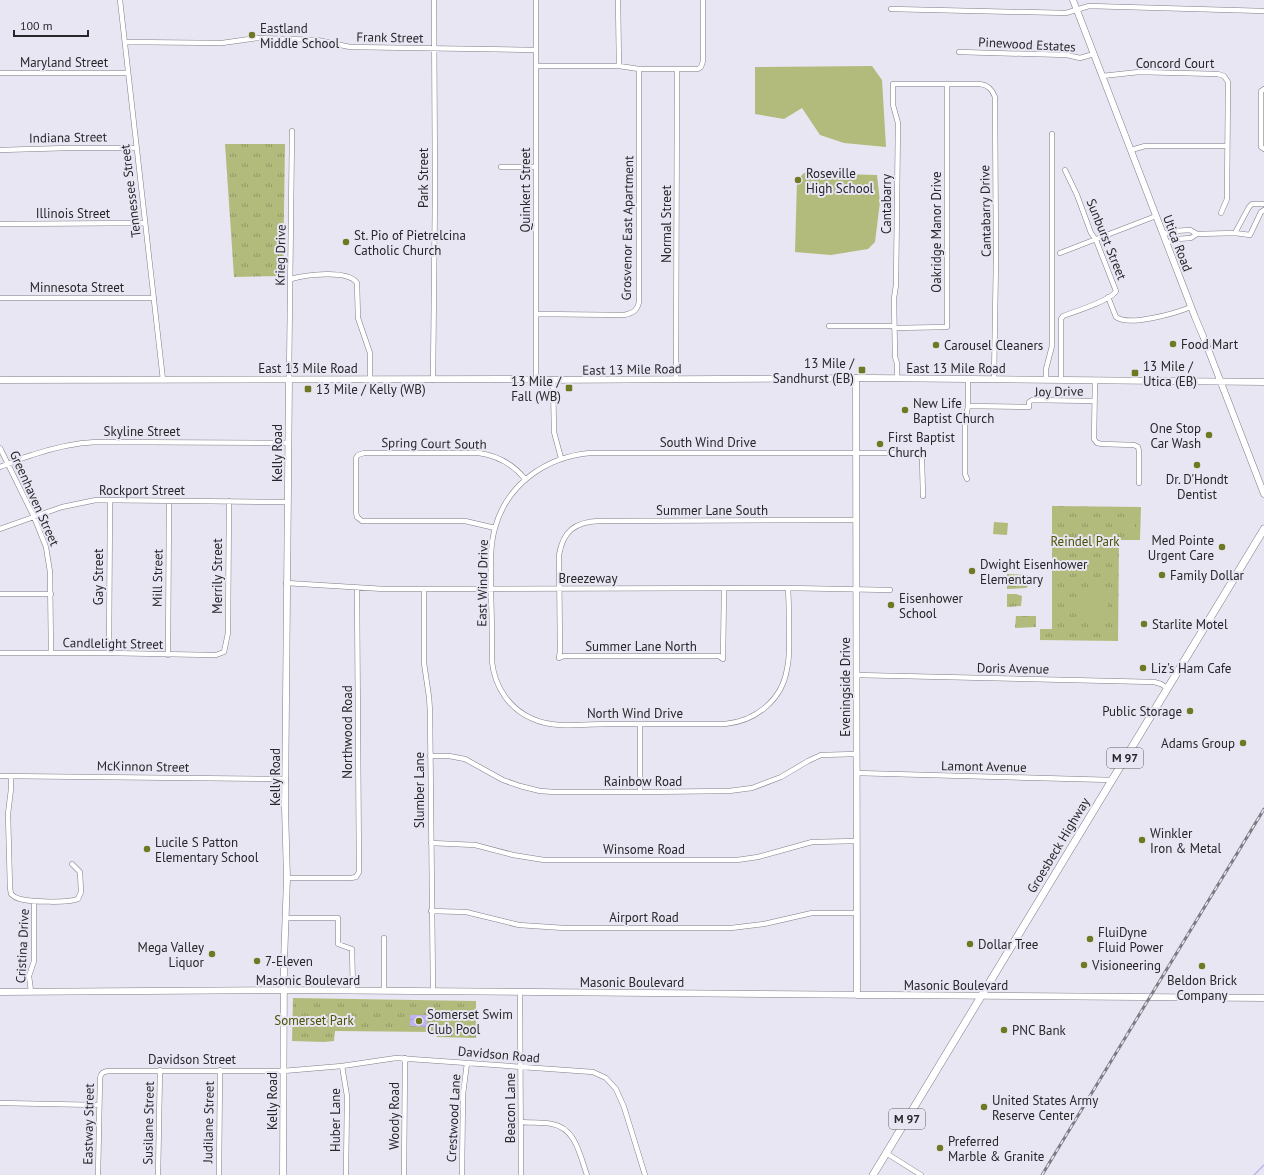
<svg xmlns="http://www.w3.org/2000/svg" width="1264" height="1175" viewBox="0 0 1264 1175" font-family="'PT Sans',sans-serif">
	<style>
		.grass { fill: url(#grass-tufts) }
		.garden { fill: #b2bb7b }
		.water { fill: url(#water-ripples) }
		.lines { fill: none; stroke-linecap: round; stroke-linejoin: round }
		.stream { stroke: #bfb2f0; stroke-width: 1.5 }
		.street-casing { stroke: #7f7e88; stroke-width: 5.5 }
		.secondary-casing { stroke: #7f7e88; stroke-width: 7 }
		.primary-casing { stroke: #7f7e88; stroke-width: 8 }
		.street { stroke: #fff; stroke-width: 4.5 }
		.secondary { stroke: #fff; stroke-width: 6 }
		.primary { stroke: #fff; stroke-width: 7 }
		.rail-casing { stroke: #7b7b82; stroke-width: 3 }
		.rail { stroke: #e8e6f2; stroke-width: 1.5; stroke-dasharray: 4.5; stroke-linecap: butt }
		.poi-dot { fill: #6f7822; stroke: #e8e6f2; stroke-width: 1.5 }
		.labels { text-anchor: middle; stroke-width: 4; stroke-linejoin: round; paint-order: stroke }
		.shield { fill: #e8e6f2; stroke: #616067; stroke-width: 1 }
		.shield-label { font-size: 12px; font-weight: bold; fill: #27272b }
		.poi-label { font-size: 13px; fill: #27272b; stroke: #e8e6f2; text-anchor: start }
		.street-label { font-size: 13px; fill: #27272b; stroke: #e8e6f2 }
		.park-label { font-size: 13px; fill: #4c5203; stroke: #e8e6f2 }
	</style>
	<defs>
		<pattern id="grass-tufts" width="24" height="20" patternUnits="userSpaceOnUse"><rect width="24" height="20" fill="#b2bb7b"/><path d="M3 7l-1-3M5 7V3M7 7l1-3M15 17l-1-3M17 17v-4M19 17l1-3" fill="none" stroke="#919865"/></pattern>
		<pattern id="water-ripples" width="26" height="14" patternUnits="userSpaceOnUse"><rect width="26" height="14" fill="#bfb2f0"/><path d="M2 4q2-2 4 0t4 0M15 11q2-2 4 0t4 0" fill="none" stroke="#a499ce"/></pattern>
	</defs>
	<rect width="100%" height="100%" fill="#e8e6f2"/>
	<path class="grass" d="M225,144H285L283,276L234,277Z
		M1052,506L1141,507L1140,540H1119L1118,641L1040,640V629H1052Z
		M1007,574L1028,575V586L1026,588L1007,589Z
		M1007,594H1016L1022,596L1021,606L1007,607Z
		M1016,616H1036V627L1015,628Z
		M293,998L476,1001V1038L437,1037L436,1032L335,1031L334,1041L324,1042L292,1041Z"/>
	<path class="garden" d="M872,66L882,80L886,147L844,143L820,135L802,108L784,119L755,114V67Z
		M804,173L877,175L880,202L875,242L868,249L831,255L795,252L797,180Z
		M1113,519H1135V532H1113Z
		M994,522L1008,523L1007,535L993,534Z
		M1098,590L1108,591V619L1105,622H1077C1076,614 1074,599 1082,593C1086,590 1093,590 1098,590Z"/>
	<path class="water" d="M410,1015H427V1027L410,1026Z"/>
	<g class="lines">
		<path class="stream" d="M1254,1175L1264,1165"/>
		<g class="street-casing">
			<path id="street" d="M120,0L163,380
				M536,0V380
				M618,0L619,66
				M891,9L1066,13L1089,6L1264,11
				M125,42L222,43L257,38L317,40L350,47L536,50
				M959,52L1067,55L1080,58L1094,54
				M536,66H619L639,69H698L701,67L703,61V0
				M0,73H128
				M1102,76L1139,72L1218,74L1224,76L1228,82L1227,199L1221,213
				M1264,89L1261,91V147L1264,149
				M0,150L68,148H136
				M1131,150L1145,146H1227
				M501,167H536
				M0,224L145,223
				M1235,233L1249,207L1252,204H1264
				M1163,234L1174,231L1190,230L1197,234L1235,233L1250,235L1261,212L1264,210
				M1166,243L1177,239L1191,238L1197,234
				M1060,253L1156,216
				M291,279C305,275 348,269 357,283L358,318L370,353V379
				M1108,297L1116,317C1129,327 1176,313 1191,307
				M0,298H154
				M536,314L624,315C633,313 637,311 639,302V69
				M829,326H894
				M894,328L947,327V84
				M289,379L292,131
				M676,379L677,69
				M897,379V363L895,357L894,298L896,285L898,123L893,105V84H980C988,85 992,89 995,97L996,259L994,379
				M433,380L435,192L434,0
				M553,380L554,432L561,458
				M1046,380V369L1052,346V134
				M1061,380V319L1063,316C1074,312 1112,300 1116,291L1096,240L1091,233L1077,195L1065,170
				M1095,380L1094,439L1097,443L1102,444L1134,445L1138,447L1139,451V483
				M968,406L1029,407V402L1032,400L1094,401
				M0,448L34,517L46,547L50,572L51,653
				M0,467C11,463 21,458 32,455C53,448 74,443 96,442L288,443
				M967,479L965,474V424L968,406V379
				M495,528L465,521H362L357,517L356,512V458L358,455L364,453H479C499,456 513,464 525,479
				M0,529L62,507L96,500L288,502
				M286,583L384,589L788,588L890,590
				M788,588C789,603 789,617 789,632C789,644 790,657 787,669C782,700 756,721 725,724C686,724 647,724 608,724C584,724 555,729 533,719C509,709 495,687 492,662C492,640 492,617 491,595C491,573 489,549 495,528C507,484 546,457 590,453H914L919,455L922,459L923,496
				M424,589V663L429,697L430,711L433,991
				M0,594H51
				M0,653H109L211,655H216L224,652L228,633L229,501
				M109,653L110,500
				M168,655L169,501
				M559,658L560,651L559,555C563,531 575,522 599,521L856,520
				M559,658L564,656H719L723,659L724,588
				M856,675L1154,682L1161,684L1167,688
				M430,756H449L465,759L503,780L520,786L540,791L555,792H640L729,791L752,788L781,777L808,761L821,755L856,754
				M856,773L1112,780
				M0,776L286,779
				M11,776V789L8,814L10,888L11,894C14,897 16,898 20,899C30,902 69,903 78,899L81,892L80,872L72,864
				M640,792V724
				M431,843L475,845L513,855L544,860H737L758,857L812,842L857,841
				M287,878H351L356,877L359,872L357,588
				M431,911L466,912L519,925L564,928H731L764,924L812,913H857
				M285,918H338V944L352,949L353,991
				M31,991L29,976L34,961V901
				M384,991V938
				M520,992L521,1175
				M342,1066L347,1096L346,1175
				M0,1103L98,1105
				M521,1122C531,1123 542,1122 552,1124C576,1128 580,1156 587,1175
				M886,1153L921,1175
				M98,1175L100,1078C101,1073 103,1072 108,1071H283L342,1066L396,1058L593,1072L606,1078L616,1089L624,1107L645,1175
				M158,1175L160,1070
				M219,1175L220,1070
				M404,1175L405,1058
				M462,1175L463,1094L467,1063"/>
		</g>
		<g class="secondary-casing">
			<path id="secondary" d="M1073,0L1195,317L1203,336L1264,494
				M856,378L857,995
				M0,380L519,379L536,380L872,378L1264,382
				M0,992L284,990L1264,998
				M283,1175L284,962L287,878L285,808L289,379"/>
		</g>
		<g class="primary-casing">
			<path id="primary" d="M873,1175L1264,529"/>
		</g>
		<use href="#street" class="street"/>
		<use href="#secondary" class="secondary"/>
		<use href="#primary" class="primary"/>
		<g class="rail-casing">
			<path id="rail" d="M1042,1175L1264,809"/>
		</g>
		<use href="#rail" class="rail"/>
	</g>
	<g class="poi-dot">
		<circle cx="252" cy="35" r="4"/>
		<circle cx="798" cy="180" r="4"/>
		<circle cx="346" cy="242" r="4"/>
		<circle cx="1173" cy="344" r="4"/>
		<circle cx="936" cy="345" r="4"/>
		<rect x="858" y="366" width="8" height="8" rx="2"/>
		<rect x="1131" y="369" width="8" height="8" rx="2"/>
		<rect x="565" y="384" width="8" height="8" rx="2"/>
		<rect x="304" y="385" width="8" height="8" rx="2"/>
		<circle cx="905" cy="410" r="4"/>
		<circle cx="1209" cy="435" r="4"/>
		<circle cx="880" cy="444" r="4"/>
		<circle cx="1197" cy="465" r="4"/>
		<circle cx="1222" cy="547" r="4"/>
		<circle cx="972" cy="571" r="4"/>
		<circle cx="1162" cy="575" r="4"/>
		<circle cx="891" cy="605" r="4"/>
		<circle cx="1144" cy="624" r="4"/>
		<circle cx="1143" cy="668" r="4"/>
		<circle cx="1190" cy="711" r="4"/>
		<circle cx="1243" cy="743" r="4"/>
		<circle cx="1142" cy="840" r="4"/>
		<circle cx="147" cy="849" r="4"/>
		<circle cx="1090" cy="939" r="4"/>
		<circle cx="970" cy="944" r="4"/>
		<circle cx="212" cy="954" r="4"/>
		<circle cx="257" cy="961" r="4"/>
		<circle cx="1084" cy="965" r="4"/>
		<circle cx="1202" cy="966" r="4"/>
		<circle cx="419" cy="1021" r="4"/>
		<circle cx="1004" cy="1030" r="4"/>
		<circle cx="984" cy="1107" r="4"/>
		<circle cx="940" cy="1148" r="4"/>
	</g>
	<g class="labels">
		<g class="shield">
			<rect x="1107" y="748" width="36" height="20" rx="3"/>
			<rect x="889" y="1109" width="36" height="20" rx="3"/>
		</g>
		<g class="shield-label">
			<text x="1125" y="762">M 97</text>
			<text x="907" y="1123">M 97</text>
		</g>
		<g class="poi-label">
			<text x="260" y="33">Eastland<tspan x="260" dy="15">Middle School</tspan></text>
			<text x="806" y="178">Roseville<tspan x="806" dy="15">High School</tspan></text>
			<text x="354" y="240">St. Pio of Pietrelcina<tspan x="354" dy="15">Catholic Church</tspan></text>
			<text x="1181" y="349">Food Mart</text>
			<text x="944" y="350">Carousel Cleaners</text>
			<text x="854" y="368" text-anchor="end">13 Mile /<tspan x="854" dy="15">Sandhurst (EB)</tspan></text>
			<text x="1143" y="371">13 Mile /<tspan x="1143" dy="15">Utica (EB)</tspan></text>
			<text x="561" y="386" text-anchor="end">13 Mile /<tspan x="561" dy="15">Fall (WB)</tspan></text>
			<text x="316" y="394">13 Mile / Kelly (WB)</text>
			<text x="913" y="408">New Life<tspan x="913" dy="15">Baptist Church</tspan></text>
			<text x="1201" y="433" text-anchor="end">One Stop<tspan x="1201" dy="15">Car Wash</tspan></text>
			<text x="888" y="442">First Baptist<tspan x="888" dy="15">Church</tspan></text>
			<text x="1197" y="484" text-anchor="middle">Dr. D'Hondt<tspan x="1197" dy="15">Dentist</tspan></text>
			<text x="1214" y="545" text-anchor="end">Med Pointe<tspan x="1214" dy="15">Urgent Care</tspan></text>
			<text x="980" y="569">Dwight Eisenhower<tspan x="980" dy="15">Elementary</tspan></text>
			<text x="1170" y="580">Family Dollar</text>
			<text x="899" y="603">Eisenhower<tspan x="899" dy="15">School</tspan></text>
			<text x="1152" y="629">Starlite Motel</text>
			<text x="1151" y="673">Liz's Ham Cafe</text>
			<text x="1182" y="716" text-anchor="end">Public Storage</text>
			<text x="1235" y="748" text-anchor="end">Adams Group</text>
			<text x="1150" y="838">Winkler<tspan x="1150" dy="15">Iron &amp; Metal</tspan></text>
			<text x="155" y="847">Lucile S Patton<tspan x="155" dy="15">Elementary School</tspan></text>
			<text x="1098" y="937">FluiDyne<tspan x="1098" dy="15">Fluid Power</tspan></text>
			<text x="978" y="949">Dollar Tree</text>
			<text x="204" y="952" text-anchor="end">Mega Valley<tspan x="204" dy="15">Liquor</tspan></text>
			<text x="265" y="966">7-Eleven</text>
			<text x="1092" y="970">Visioneering</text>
			<text x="1202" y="985" text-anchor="middle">Beldon Brick<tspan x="1202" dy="15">Company</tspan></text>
			<text x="427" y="1019">Somerset Swim<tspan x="427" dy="15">Club Pool</tspan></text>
			<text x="1012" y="1035">PNC Bank</text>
			<text x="992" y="1105">United States Army<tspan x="992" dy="15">Reserve Center</tspan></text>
			<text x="948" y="1146">Preferred<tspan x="948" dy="15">Marble &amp; Granite</tspan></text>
		</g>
		<g class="street-label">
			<text transform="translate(390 37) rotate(1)" y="5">Frank Street</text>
			<text transform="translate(1027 44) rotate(3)" y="5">Pinewood Estates</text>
			<text x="64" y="67">Maryland Street</text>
			<text x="1175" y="68">Concord Court</text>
			<text transform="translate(68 137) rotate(-1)" y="5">Indiana Street</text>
			<text transform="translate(423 178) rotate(-90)" y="5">Park Street</text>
			<text transform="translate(525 190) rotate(-90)" y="5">Quinkert Street</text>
			<text transform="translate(130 191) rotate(-97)" y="5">Tennessee Street</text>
			<text transform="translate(886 204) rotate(-90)" y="5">Cantabarry</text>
			<text transform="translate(985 211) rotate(-91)" y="5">Cantabarry Drive</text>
			<text x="73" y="218">Illinois Street</text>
			<text transform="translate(666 224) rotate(-90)" y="5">Normal Street</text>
			<text transform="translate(627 228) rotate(-89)" y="5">Grosvenor East Apartment</text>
			<text transform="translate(936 232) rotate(-90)" y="5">Oakridge Manor Drive</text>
			<text transform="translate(1107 239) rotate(68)" y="5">Sunburst Street</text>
			<text transform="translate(1178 243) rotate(69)" y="5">Utica Road</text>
			<text transform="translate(280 255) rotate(-89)" y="5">Krieg Drive</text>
			<text x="77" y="292">Minnesota Street</text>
			<text x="308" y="373">East 13 Mile Road</text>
			<text x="956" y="373">East 13 Mile Road</text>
			<text transform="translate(632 369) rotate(-1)" y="5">East 13 Mile Road</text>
			<text transform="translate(1059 391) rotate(-1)" y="5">Joy Drive</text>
			<text x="142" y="436">Skyline Street</text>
			<text x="708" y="447">South Wind Drive</text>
			<text transform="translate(434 443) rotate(1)" y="5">Spring Court South</text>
			<text transform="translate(277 453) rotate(-90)" y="5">Kelly Road</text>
			<text x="142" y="495">Rockport Street</text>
			<text transform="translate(35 498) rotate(66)" y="5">Greenhaven Street</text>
			<text x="712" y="515">Summer Lane South</text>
			<text transform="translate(217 576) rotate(-90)" y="5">Merrily Street</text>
			<text transform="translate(98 577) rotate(-90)" y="5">Gay Street</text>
			<text transform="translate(157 578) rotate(-89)" y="5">Mill Street</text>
			<text x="588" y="583">Breezeway</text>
			<text transform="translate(482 583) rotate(-89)" y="5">East Wind Drive</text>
			<text transform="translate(113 643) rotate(1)" y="5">Candlelight Street</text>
			<text x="641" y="651">Summer Lane North</text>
			<text transform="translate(1013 668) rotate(1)" y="5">Doris Avenue</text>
			<text transform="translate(845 687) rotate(-90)" y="5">Eveningside Drive</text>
			<text x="635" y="718">North Wind Drive</text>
			<text transform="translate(347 732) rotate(-90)" y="5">Northwood Road</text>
			<text transform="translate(143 766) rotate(1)" y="5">McKinnon Street</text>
			<text transform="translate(984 766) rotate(1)" y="5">Lamont Avenue</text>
			<text transform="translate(275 777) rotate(-90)" y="5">Kelly Road</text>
			<text x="643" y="786">Rainbow Road</text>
			<text transform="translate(419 790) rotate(-90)" y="5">Slumber Lane</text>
			<text transform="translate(1058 845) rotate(-59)" y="5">Groesbeck Highway</text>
			<text x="644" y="854">Winsome Road</text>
			<text x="644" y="922">Airport Road</text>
			<text transform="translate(22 946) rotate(-87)" y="5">Cristina Drive</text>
			<text x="308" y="985">Masonic Boulevard</text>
			<text x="632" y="987">Masonic Boulevard</text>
			<text x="956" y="990">Masonic Boulevard</text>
			<text transform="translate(499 1054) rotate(5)" y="5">Davidson Road</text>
			<text x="192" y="1064">Davidson Street</text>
			<text transform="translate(272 1101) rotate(-90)" y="5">Kelly Road</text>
			<text transform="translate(510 1108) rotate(-90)" y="5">Beacon Lane</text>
			<text transform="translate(394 1116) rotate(-90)" y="5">Woody Road</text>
			<text transform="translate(453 1118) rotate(-87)" y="5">Crestwood Lane</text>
			<text transform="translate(335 1120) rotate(-90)" y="5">Huber Lane</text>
			<text transform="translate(208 1122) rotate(-89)" y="5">Judilane Street</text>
			<text transform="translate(148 1123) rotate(-89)" y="5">Susilane Street</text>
			<text transform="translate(88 1124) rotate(-89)" y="5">Eastway Street</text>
		</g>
		<g class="park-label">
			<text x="1085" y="546">Reindel Park</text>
			<text x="314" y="1025">Somerset Park</text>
		</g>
	</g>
	<path d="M14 30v6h74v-6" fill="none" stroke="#27272b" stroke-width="2"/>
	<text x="20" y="30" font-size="12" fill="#27272b" stroke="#e8e6f2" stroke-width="3" paint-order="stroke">100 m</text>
</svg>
